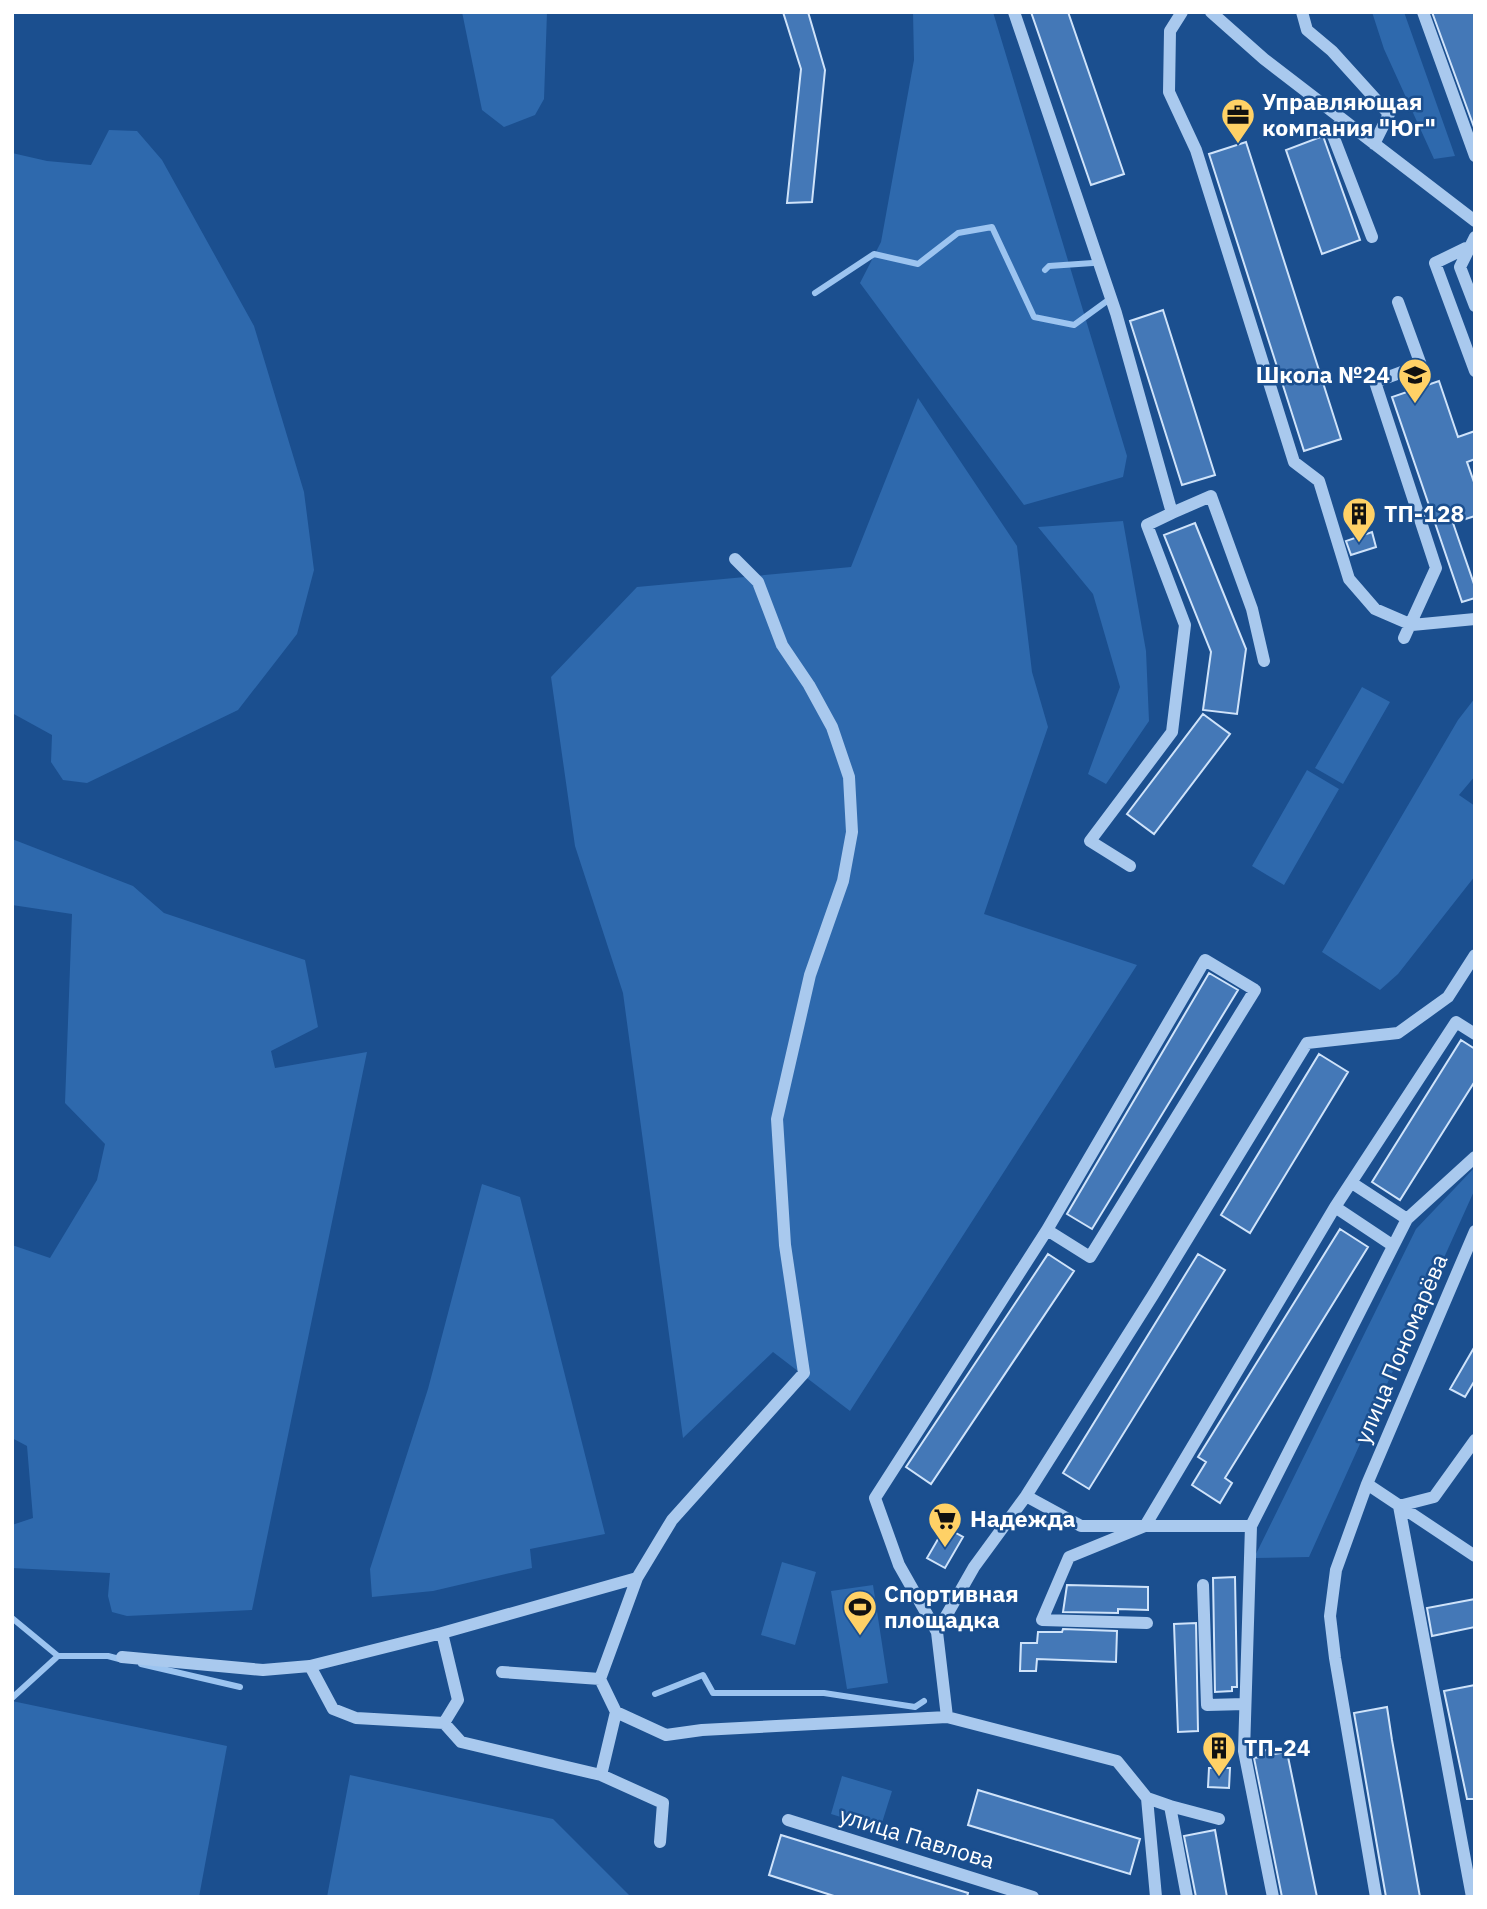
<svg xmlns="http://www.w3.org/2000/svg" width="1487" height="1909" viewBox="0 0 1487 1909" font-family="'IBM Plex Sans',sans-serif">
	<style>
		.green { fill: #2e69ad }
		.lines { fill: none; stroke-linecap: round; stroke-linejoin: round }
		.stream { stroke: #9cc4f0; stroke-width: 6 }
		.building { fill: #4478b7; stroke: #cfe3fa; stroke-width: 2 }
		.minor { stroke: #a9c9ee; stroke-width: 12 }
		.labels { text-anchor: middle; stroke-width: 5; stroke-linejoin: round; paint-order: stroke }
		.poi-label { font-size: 23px; font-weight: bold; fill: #fff; stroke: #1b4f8f; text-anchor: start }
		.street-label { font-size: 23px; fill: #fff; stroke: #1b4f8f }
	</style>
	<rect width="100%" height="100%" fill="#1b4f8f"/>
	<path class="green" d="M462,12H547L544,99L535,115L504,127L482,110Z
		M913,12H993L1127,456L1123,477L1024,505L860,283L881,242L914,60Z
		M1372,12H1404L1455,156L1434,159L1384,49Z
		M109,130L137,131L162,160L254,326L304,492L314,570L297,634L238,710L87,783L63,780L51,762L52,735L12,713V153L47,161L91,165Z
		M918,398L1017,546L1032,672L1048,727L984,914L1137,965L850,1411L773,1352L683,1438L623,993L575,846L551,677L637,587L851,567Z
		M1123,521L1146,651L1149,721L1106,784L1088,774L1120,687L1093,594L1038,527Z
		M1362,687L1390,702L1343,784L1315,768Z
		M1475,698V776L1459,795L1475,806V876L1398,974L1380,990L1322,952L1458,720Z
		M1307,770L1339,789L1284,885L1252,866Z
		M12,839L133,886L164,913L305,960L318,1027L271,1051L275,1068L367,1052L252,1610L127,1616L112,1612L108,1596L110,1573L12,1568V1525L33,1518L27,1446L12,1438V1245L50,1258L97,1180L105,1144L65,1103L72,914L12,905Z
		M1475,1167V1189L1309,1557L1254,1558L1416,1229Z
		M482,1184L520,1197L605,1534L530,1549L532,1568L433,1591L372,1597L370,1569L428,1389Z
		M782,1562L816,1572L795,1645L761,1635Z
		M873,1585L888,1683L847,1689L831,1591Z
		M12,1701L227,1746L199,1897H12Z
		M350,1775L553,1819L631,1897H327Z
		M842,1776L892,1791L880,1829L831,1814Z"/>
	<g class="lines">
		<path class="stream" d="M1045,270L1049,266L1093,263
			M815,293L874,254L918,264L958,233L992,227L1034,317L1074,325L1107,301
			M12,1618L58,1656
			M141,1664L240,1687
			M655,1694L703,1675L713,1693H824L915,1707L924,1701
			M12,1698L58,1656H108L123,1660"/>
	</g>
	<path class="building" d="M783,12H808L825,70L812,202L787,203L801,69Z
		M1031,12H1068L1124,174L1091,185Z
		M1432,12H1475V130Z
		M1323,136L1360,240L1322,254L1286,150Z
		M1246,142L1341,439L1304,451L1209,154Z
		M1163,310L1215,475L1182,485L1130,321Z
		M1439,381L1458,437L1475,431V459L1467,462L1475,485V516L1453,523L1475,587V598L1462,602L1392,397Z
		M1195,523L1246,649L1237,714L1203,710L1211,652L1164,535Z
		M1372,532L1376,547L1351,555L1346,541Z
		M1203,714L1230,734L1154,834L1127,814Z
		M1209,973L1238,990L1092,1229L1067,1214Z
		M1461,1040L1475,1049V1081L1400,1200L1372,1182Z
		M1319,1054L1348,1072L1250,1233L1221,1215Z
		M1340,1229L1368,1247L1225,1478L1232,1483L1220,1503L1192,1485L1206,1462L1198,1457Z
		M1048,1254L1074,1271L931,1484L906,1467Z
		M1198,1254L1225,1270L1089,1489L1063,1473Z
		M1475,1346V1380L1465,1397L1450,1389Z
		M945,1527L963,1537L945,1568L927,1558Z
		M1235,1577L1237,1687H1232V1691L1215,1692L1213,1578Z
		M1067,1585L1148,1587V1610L1118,1609V1613L1063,1612Z
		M1475,1599V1627L1432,1636L1427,1608Z
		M1196,1623L1198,1731L1178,1732L1174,1624Z
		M1063,1629L1117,1631L1116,1662L1037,1659L1036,1671H1020L1021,1643H1037L1038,1632H1062Z
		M1475,1685V1799H1467L1444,1691Z
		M1387,1707L1392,1740L1420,1897H1386L1380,1863L1354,1713Z
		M1273,1748L1274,1754L1287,1752L1317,1897H1282L1254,1758L1260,1757L1259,1752Z
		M1209,1768H1230L1229,1788L1208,1787Z
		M978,1790L1140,1839L1130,1874L968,1825Z
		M1215,1830L1227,1897H1196L1184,1836Z
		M781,1835L968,1893L967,1897H837L769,1875Z"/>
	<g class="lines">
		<path class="minor" d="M1014,12L1116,313L1172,513L1147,525L1185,625L1172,732L1090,841L1130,866
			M1182,12L1170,31L1169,92L1196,150L1294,462L1319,481L1349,579L1375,609L1412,625L1475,619
			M1211,12L1264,59L1475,221
			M1302,12L1307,30L1332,51L1389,114L1374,144
			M1423,12L1475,156
			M1343,120L1332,133L1372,237
			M1475,237L1460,267L1475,306
			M1466,248L1435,263L1475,371
			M1398,302L1421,365L1375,382L1436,568L1404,638
			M1172,513L1211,496L1252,609L1264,661
			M1352,1183L1407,1219
			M1335,1207L1392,1245
			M1047,1230L1090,1257L1255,990L1205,960L1047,1230L875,1498L899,1565L937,1632L974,1567L1026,1496L1153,1295L1307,1043L1398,1033L1448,997L1475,955
			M1367,1484L1475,1556
			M1026,1496L1081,1526H1251L1407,1219L1475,1157
			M1251,1526L1244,1751L1273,1897
			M1203,1585L1207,1705L1245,1704
			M1147,1623L1042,1620L1069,1557L1145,1526L1335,1207L1456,1022L1475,1034
			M937,1632L947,1717L1117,1761L1147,1798L1156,1897
			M122,1657L263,1670L310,1666L442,1633
			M310,1666L333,1709L356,1718L444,1723L461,1742L601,1775L663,1803L660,1842
			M502,1672L600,1679L616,1712
			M600,1679L637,1578
			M444,1723L458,1700L442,1633L637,1578L672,1520L804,1373L785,1245L777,1119L810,975L843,881L852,832L849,777L832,727L809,685L782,645L758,582L735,559
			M601,1775L616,1712L666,1735L702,1730L947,1717
			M1147,1798L1170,1806L1187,1897
			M1170,1806L1219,1819
			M788,1820L1033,1897
			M1376,1897L1335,1658L1330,1616L1336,1570L1367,1484L1475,1231
			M1472,1897L1399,1506L1434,1497L1475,1440"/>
	</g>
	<defs>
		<g id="office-pin" transform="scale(1.75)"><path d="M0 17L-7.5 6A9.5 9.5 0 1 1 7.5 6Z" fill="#ffd166" stroke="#1b4f8f"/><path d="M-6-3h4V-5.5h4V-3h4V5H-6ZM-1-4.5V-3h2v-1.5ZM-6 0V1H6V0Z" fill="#111"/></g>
		<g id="school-pin" transform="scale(1.75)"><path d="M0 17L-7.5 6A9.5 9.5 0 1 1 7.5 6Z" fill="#ffd166" stroke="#1b4f8f"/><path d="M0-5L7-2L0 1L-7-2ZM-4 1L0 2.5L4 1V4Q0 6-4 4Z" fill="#111"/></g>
		<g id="building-pin" transform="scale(1.75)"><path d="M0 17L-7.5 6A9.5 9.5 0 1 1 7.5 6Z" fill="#ffd166" stroke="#1b4f8f"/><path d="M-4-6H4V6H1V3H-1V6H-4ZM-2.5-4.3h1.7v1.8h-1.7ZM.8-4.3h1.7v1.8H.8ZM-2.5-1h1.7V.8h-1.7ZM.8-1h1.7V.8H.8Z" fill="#111"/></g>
		<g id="supermarket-pin" transform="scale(1.75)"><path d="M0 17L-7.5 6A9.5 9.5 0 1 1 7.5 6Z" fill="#ffd166" stroke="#1b4f8f"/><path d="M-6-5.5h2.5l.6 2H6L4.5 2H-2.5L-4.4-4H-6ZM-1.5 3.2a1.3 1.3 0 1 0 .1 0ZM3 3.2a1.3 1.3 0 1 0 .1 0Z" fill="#111"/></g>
		<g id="stadium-pin" transform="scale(1.75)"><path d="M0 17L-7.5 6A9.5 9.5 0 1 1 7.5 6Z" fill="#ffd166" stroke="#1b4f8f"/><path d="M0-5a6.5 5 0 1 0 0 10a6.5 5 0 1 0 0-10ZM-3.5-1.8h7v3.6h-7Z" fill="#111"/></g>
	</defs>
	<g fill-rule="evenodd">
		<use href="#office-pin" x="1238" y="115"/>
		<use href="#school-pin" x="1415" y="375"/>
		<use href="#building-pin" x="1359" y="514"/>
		<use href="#supermarket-pin" x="945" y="1519"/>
		<use href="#stadium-pin" x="860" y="1607"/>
		<use href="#building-pin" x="1219" y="1748"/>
	</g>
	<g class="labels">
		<g class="poi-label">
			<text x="1262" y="110">Управляющая<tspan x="1262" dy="26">компания "Юг"</tspan></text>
			<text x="1390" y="383" text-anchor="end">Школа №24</text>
			<text x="1384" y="522">ТП-128</text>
			<text x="970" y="1527">Надежда</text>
			<text x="884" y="1602">Спортивная<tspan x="884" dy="26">площадка</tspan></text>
			<text x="1244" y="1756">ТП-24</text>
		</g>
		<g class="street-label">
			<text transform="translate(1401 1349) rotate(-67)" y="8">улица Пономарёва</text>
			<text transform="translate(917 1838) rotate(17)" y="8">улица Павлова</text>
		</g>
	</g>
	<rect width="1487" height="1909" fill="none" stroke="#ffffff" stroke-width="28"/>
</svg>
